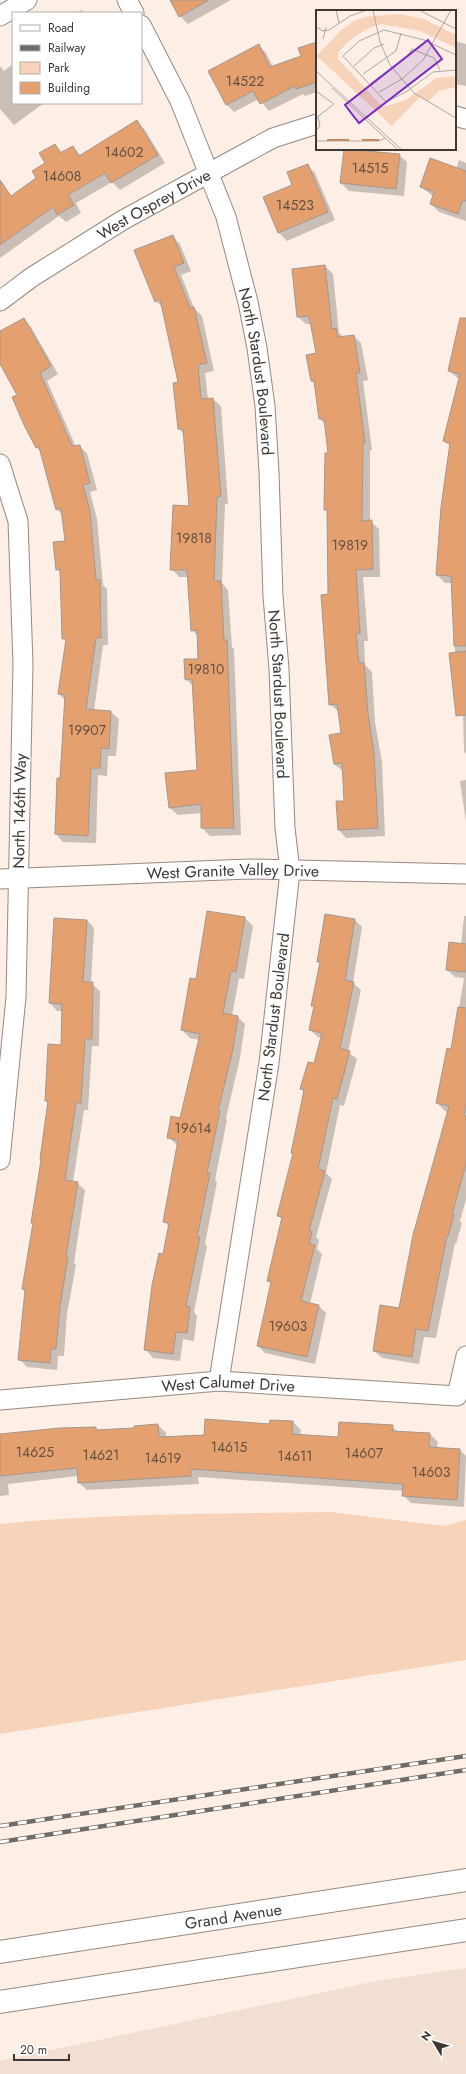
<svg xmlns="http://www.w3.org/2000/svg" width="466" height="2074" viewBox="0 0 466 2074" font-family="Jost,sans-serif">
	<style>
		.built { fill: #f3dfd1 }
		.green { fill: #f7d3b9 }
		.shadow { fill: #0003 }
		.building { fill: #e4a16f; stroke: #a4978f }
		.lines { fill: none; stroke-linecap: round; stroke-linejoin: round }
		.minor-casing { stroke: #968980; stroke-width: 21 }
		.highway-casing { stroke: #968980; stroke-width: 24 }
		.minor { stroke: #fff; stroke-width: 19 }
		.highway { stroke: #fff; stroke-width: 22 }
		.rail-casing { stroke: #726a65; stroke-width: 4.5 }
		.rail { stroke: #fff; stroke-width: 3; stroke-dasharray: 9; stroke-linecap: butt }
		.labels { text-anchor: middle; stroke-width: 3; stroke-linejoin: round; paint-order: stroke }
		.number-label { font-size: 14px; fill: #685244 }
		.street-label { font-size: 16px; fill: #3e3835; stroke: #fff }
		.inset-river { fill: none; stroke: #c68553; stroke-width: 2 }
		.inset-road { fill: none; stroke: #b1a69f; stroke-width: 1 }
		.view { fill: #7b2cbf; fill-opacity: 0.15; stroke: #7b2cbf; stroke-width: 2 }
		.inset-edge { fill: none; stroke: #3e3835; stroke-width: 2 }
	</style>
	<rect width="100%" height="100%" fill="#fdefe5"/>
	<path class="built" d="M466,1968V2074H0V2061L376,1981Z"/>
	<path class="green" d="M331,1512L444,1526L466,1520V1660L0,1734V1524C110,1513 220,1514 331,1512Z"/>
	<path class="shadow" d="M171,0H231L188,24L180,16Z
		M81,10L84,13H76Z
		M455,41L466,44V86L455,84Z
		M317,43V92L305,96L303,94L269,111L259,99L234,112L226,104L259,46L266,53L273,67L302,57Z
		M13,64V103H44L14,125L0,109V66L4,71Z
		M137,122L145,130L165,163L120,190L112,182L76,203L81,213L66,222L59,216L0,258V196L7,191L12,197L37,179L55,145L63,153L73,147L81,156Z
		M345,149L399,155L407,162L404,196L349,191L341,183Z
		M459,160L466,163V221L439,212L431,204L433,196L421,187L456,169Z
		M307,165L315,173L335,220L287,241L279,233L264,198L293,185Z
		M172,236L180,244L191,271L181,275L194,308L202,316L214,371L205,373L208,399H213L221,406L228,504H225L222,583L228,590L232,647L234,649L241,835L210,836L202,828V813L178,815L170,808L198,771L193,686L186,679L199,660L198,636L192,630L189,577H179L172,569L190,507L185,435L179,429L180,383L163,308L156,301Z
		M325,266L333,274L339,333L344,337L354,336L361,343L368,380L363,381L372,450H370V521L379,529L380,577H363L368,641H364L365,665L372,672L375,722L382,762L385,836L346,838L339,830L345,802L343,771L334,764L342,733L339,712L330,704L328,512L325,509L329,454L326,425L320,419L315,384L312,381L317,354L312,324H306L298,317Z
		M24,319L31,327L58,374L47,381L76,447L79,446L87,453L97,490L90,492L97,519L103,585L107,589L108,645H103L94,711L111,712L119,719L116,756H108L107,776L98,775L96,843L63,842L56,834L66,701L59,694L66,641L63,638L62,574L57,569L66,542L63,516L57,509L41,452L37,448L13,398L19,395L0,362V333Z
		M466,320V754L464,752L463,710L455,654L452,583H445L437,575L451,447L444,441L459,379L449,371Z
		M466,780V822L460,781Z
		M208,912L245,918L253,926L244,979L239,978L232,1016L238,1017L245,1024L240,1058L226,1118L227,1120L215,1180L217,1182L205,1244L207,1246L194,1312L197,1316L194,1341L183,1339L180,1361L153,1358L146,1350L169,1227L164,1221L178,1146L168,1137L180,1119L200,1040L190,1038L182,1030L197,980Z
		M464,916H466V1199L460,1221L462,1223L456,1244L455,1243L436,1338L424,1337L419,1364L382,1358L374,1351L400,1309L449,1112L445,1111L437,1103L452,1050L464,978L455,977L447,970L461,945Z
		M87,920L94,928L91,983L100,991L99,1046H92L88,1110H84L73,1182L77,1183L85,1190L74,1263L76,1265L67,1314L64,1356H58L57,1370L27,1367L19,1359L26,1292L23,1289L42,1161L49,1104L46,1101L62,1046L63,1011H57L50,1003Z
		M355,920L362,927L353,983L361,990L348,1052L357,1059L344,1106L340,1105L326,1173L332,1179L316,1237L319,1240L317,1249L322,1254L310,1304L319,1306L326,1313L315,1364L265,1353L258,1346L272,1284L268,1280L283,1220L278,1215L294,1155L292,1153L304,1092L301,1088L314,1065L322,1038L318,1037L310,1030L315,1008L312,1005L321,964L318,961Z
		M293,1422L301,1430L300,1436L339,1438L392,1426L398,1432L430,1434L438,1442L437,1449L460,1450L466,1456L464,1507L411,1503L403,1495V1491L198,1477L199,1484L87,1490L79,1483L78,1476L8,1484L9,1495L0,1496V1442L96,1428L99,1431L135,1429L158,1425L166,1433V1438L205,1436Z"/>
	<path class="building" d="M170,0H209L179,17Z
		M317,42V82L296,89L295,86L260,104L253,91L226,105L208,71L259,44L270,67L301,56L298,48Z
		M137,120L158,155L111,183L105,173L68,195L74,205L57,215L53,207L0,245V180L11,196L36,178L32,171L45,163L39,153L55,144L60,153L73,146L79,156Z
		M344,149L400,154L396,189L340,183Z
		M430,158L466,171V201L463,200L458,214L430,204L434,192L420,187Z
		M308,164L328,212L278,233L263,197L292,185L287,172Z
		M173,235L184,263L174,267L190,308L194,307L207,363L198,365L201,399L213,398L221,496L217,497L214,581H221L224,640H227L234,828H201V804L169,808L165,773L197,770L192,679L185,680L184,659H198L197,630L191,631L187,570H170L173,505L189,506L183,429H178L173,383L178,382L160,299L155,302L134,250Z
		M325,265L332,329L336,328L338,337L354,335L360,373H356L365,443H363L362,521L372,520L373,569L356,570L360,633L356,634L359,663H364L368,714L374,754L378,828L338,830L336,801H344L342,763L334,764L329,735L341,733L337,704L329,705L321,595L328,594L327,510H324L325,453H328L324,419H319L314,381H311L306,355L316,353L309,316L297,317L292,269Z
		M24,318L51,366L40,373L72,446L80,445L90,483L83,485L90,511L96,580H100L101,638H96L86,709L111,711L109,749L101,748L100,768H91L88,836L55,834L57,778H60L65,695L58,694L66,639H62L60,569L56,570L53,542L65,541L61,508L56,510L39,447L36,448L24,425L12,397L17,395L0,364V331Z
		M460,318H466V646H454L451,576L436,575L441,507L450,443L443,441L460,374L448,371Z
		M466,651V715L456,716L449,653Z
		M207,911L245,917L236,972L231,971L223,1013L238,1016L233,1049L218,1111H220L207,1173H210L197,1237H200L186,1306L190,1307L187,1333L176,1332L173,1354L144,1350L152,1285L159,1253L163,1254L169,1223L163,1222L178,1140L167,1138L171,1116L180,1118L200,1034L181,1030L190,978L196,979Z
		M325,914L355,919L345,980L354,982L340,1048L350,1051L337,1099L333,1098L318,1169L325,1171L309,1231H312L309,1244L315,1245L301,1301L319,1305L307,1357L257,1346L271,1282L267,1281L282,1217L277,1216L293,1153H291L304,1090L300,1089L308,1062L314,1063L322,1033L309,1030L314,1006H311L320,962H317Z
		M54,918L87,920L83,982H93L92,1039H85L81,1103H76L65,1180L78,1182L66,1256L68,1257L60,1306L56,1349H51L50,1363L18,1360L25,1290L22,1289L33,1223H31L41,1160L40,1159L48,1101H45L48,1044L61,1045L62,1004L49,1003Z
		M449,942L466,944V972L446,970Z
		M458,1007L466,1008V1104L464,1115L466,1116V1165L452,1214L454,1215L448,1236H447L428,1331L416,1329L412,1357L373,1351L380,1305L399,1308L413,1235L449,1106L436,1103L447,1048L451,1049Z
		M205,1419L269,1424L270,1420L293,1421L292,1434L338,1437L339,1422L393,1425L392,1431L430,1433L429,1447L460,1449L457,1500L402,1496L403,1484L191,1469V1476L78,1483L77,1468L0,1476V1434L60,1428L96,1427V1430L134,1428V1426L158,1424L159,1437L204,1435Z"/>
	<g class="lines">
		<g class="minor-casing">
			<g id="minor">
				<path d="M127,0L134,13"/>
				<path d="M0,16L27,0"/>
				<path id="s1" d="M141,25L180,101L226,217L248,302L257,348L265,406L269,472L273,596L279,669L285,828L290,871L269,1063L219,1381"/>
				<path d="M455,116L466,119"/>
				<path id="s2" d="M0,301L32,277L123,220L273,138L317,124"/>
				<path d="M0,464L18,521L23,664L16,997L0,1160"/>
				<path id="s3" d="M0,879L249,869L466,874"/>
				<path id="s4" d="M0,1400L219,1381L457,1396L466,1356"/>
			</g>
		</g>
		<g class="highway-casing">
			<g id="highway">
				<path id="s5" d="M0,1952L466,1880"/>
				<path d="M0,2002L466,1930"/>
			</g>
		</g>
		<use href="#minor" class="minor"/>
		<use href="#highway" class="highway"/>
		<g class="rail-casing">
			<path id="rail" d="M0,1826L466,1756
				M0,1842L466,1770"/>
		</g>
		<use href="#rail" class="rail"/>
	</g>
	<g class="labels">
		<g class="number-label">
			<text x="245" y="86">14522</text>
			<text x="124" y="157">14602</text>
			<text x="370" y="173">14515</text>
			<text x="62" y="181">14608</text>
			<text x="295" y="210">14523</text>
			<text x="194" y="543">19818</text>
			<text x="350" y="550">19819</text>
			<text x="206" y="674">19810</text>
			<text x="87" y="735">19907</text>
			<text x="193" y="1133">19614</text>
			<text x="288" y="1331">19603</text>
			<text x="229" y="1452">14615</text>
			<text x="35" y="1457">14625</text>
			<text x="364" y="1458">14607</text>
			<text x="101" y="1460">14621</text>
			<text x="295" y="1461">14611</text>
			<text x="163" y="1463">14619</text>
			<text x="431" y="1477">14603</text>
		</g>
		<g class="street-label">
			<text dy="6" stroke="none"><textPath href="#s2" startOffset="182">West Osprey Drive</textPath></text>
			<text dy="6" stroke="none"><textPath href="#s1" startOffset="368">North Stardust Boulevard</textPath></text>
			<text dy="6" stroke="none"><textPath href="#s1" startOffset="692">North Stardust Boulevard</textPath></text>
			<text transform="translate(19 811) rotate(-89)" y="6">North 146th Way</text>
			<text dy="6" stroke="none"><textPath href="#s3" startOffset="233">West Granite Valley Drive</textPath></text>
			<text transform="translate(273 1017) rotate(-83)" y="6">North Stardust Boulevard</text>
			<text dy="6" stroke="none"><textPath href="#s4" startOffset="229">West Calumet Drive</textPath></text>
			<text dy="6" stroke="none"><textPath href="#s5" startOffset="236">Grand Avenue</textPath></text>
		</g>
	</g>
	<g transform="translate(316 10)">
		<rect width="140" height="140" fill="#fdefe5"/>
		<path d="M83,4L108,9L140,25V38L104,21L65,14L51,19L34,30L22,42V49L67,97L90,90L121,68L140,66V77L123,81L112,91L104,87L76,116L1,46L24,21L38,11L49,7Z" fill="#f7d3b9"/>
		<path class="inset-river" d="M11,130H33M46,130H63"/>
		<path class="inset-road" d="M20,0L23,13M57,0L64,32L74,55L98,83L140,108M103,0L140,19M0,17L7,21L13,20L34,6L51,0M7,29L10,17M140,45L108,30L68,20L43,31L27,46L70,92L90,82L117,62L140,60M38,56L58,38L68,34M0,61L86,140M47,64L80,41L85,23M55,73L91,47L96,39L118,48L124,60M16,78L82,140M0,81L18,94L0,108M63,82L86,69L107,50L135,0M0,121L4,116L2,107M1,131H63L69,128"/>
		<path class="view" d="M112,30L126,49L43,113L29,95Z"/>
		<rect width="140" height="140" class="inset-edge"/>
	</g>
	<rect x="12" y="12" width="130" height="92" fill="#ffffff" stroke="#b2afae"/>
	<rect x="20" y="25" width="20" height="6" fill="#ffffff" stroke="#b2afae"/>
	<text x="48" y="32" font-size="12" fill="#3e3835">Road</text>
	<rect x="20" y="45" width="20" height="6" fill="#726a65" stroke="#b2afae"/>
	<text x="48" y="52" font-size="12" fill="#3e3835">Railway</text>
	<rect x="20" y="62" width="20" height="12" fill="#f7d3b9" stroke="#b2afae"/>
	<text x="48" y="72" font-size="12" fill="#3e3835">Park</text>
	<rect x="20" y="82" width="20" height="12" fill="#e4a16f" stroke="#b2afae"/>
	<text x="48" y="92" font-size="12" fill="#3e3835">Building</text>
	<g transform="translate(434 2042) rotate(308)" stroke="#ffffff" stroke-width="3" paint-order="stroke">
	<path d="M0-3L7 15L0 10L-7 15Z" fill="#3e3835"/>
	<text y="-6" font-size="11" font-weight="bold" text-anchor="middle" fill="#3e3835">N</text>
	</g>
	<path d="M14 2054v6h55v-6" fill="none" stroke="#3e3835" stroke-width="2"/>
	<text x="20" y="2054" font-size="12" fill="#3e3835" stroke="#ffffff" stroke-width="3" paint-order="stroke">20 m</text>
</svg>
